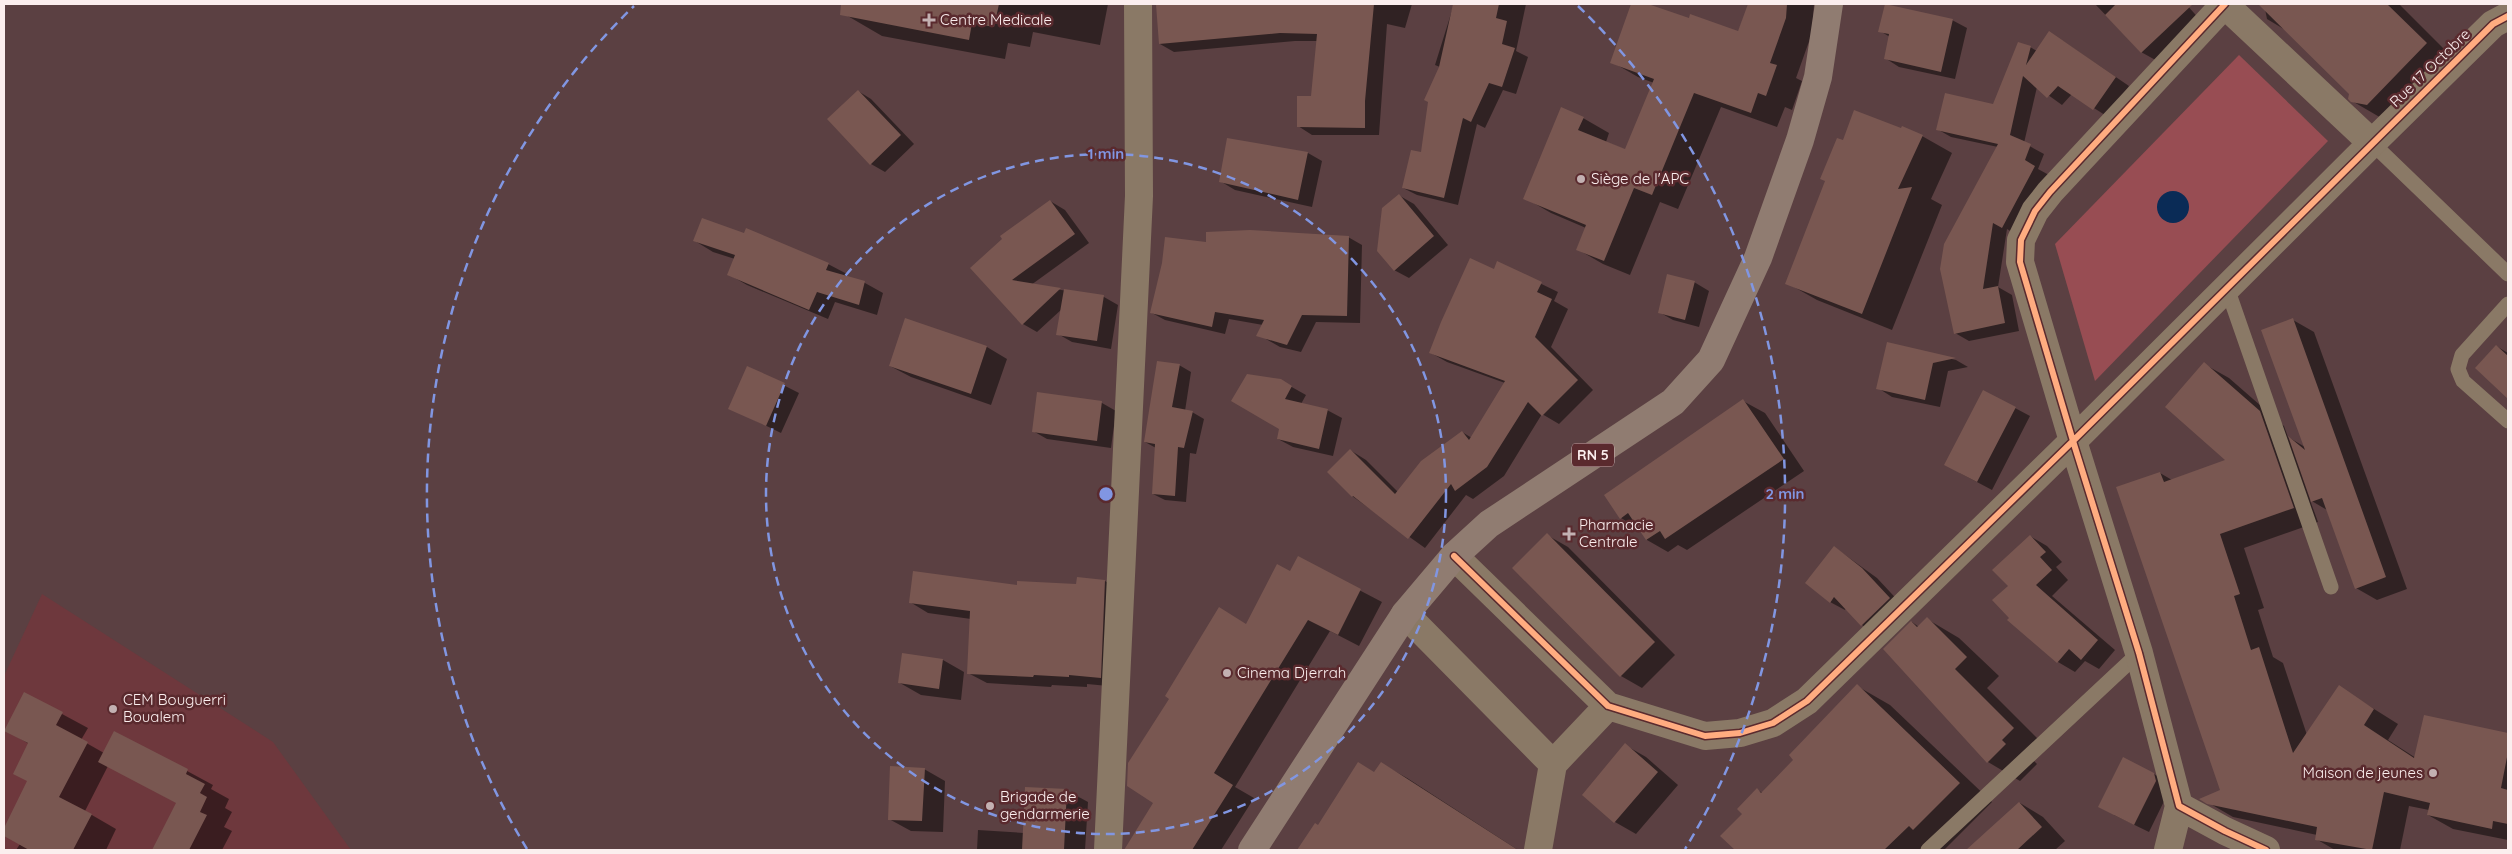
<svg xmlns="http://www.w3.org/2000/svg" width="2512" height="854" viewBox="0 0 2512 854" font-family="Quicksand,sans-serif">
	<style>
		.built { fill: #6e383d }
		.green { fill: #984d53 }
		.water { fill: #0a2b56 }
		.shadow { fill: #0007 }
		.building { fill: #795751 }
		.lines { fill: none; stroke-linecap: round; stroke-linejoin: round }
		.service { stroke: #8a7966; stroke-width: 15 }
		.minor { stroke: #8a7966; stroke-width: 28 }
		.tertiary { stroke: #8a7966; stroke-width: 28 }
		.primary { stroke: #907c71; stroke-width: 28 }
		.cycleway-casing { stroke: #5a2a2e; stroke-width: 9 }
		.cycleway { stroke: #ffac80; stroke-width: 6 }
		.ring { fill: none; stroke: #8196e2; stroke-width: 2.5; stroke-dasharray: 9 6 }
		.poi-dot { fill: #c3b1b2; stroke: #5a2a2e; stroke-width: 2 }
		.labels { text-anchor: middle; stroke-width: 5; stroke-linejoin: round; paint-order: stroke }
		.shield { fill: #5a2a2e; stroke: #cbb3b4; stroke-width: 1 }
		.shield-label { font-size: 14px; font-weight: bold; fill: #fbeeee }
		.poi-label { font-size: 15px; fill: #fbeeee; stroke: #5a2a2e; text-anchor: start }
		.street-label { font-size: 15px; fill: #fbeeee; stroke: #5a2a2e }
		.centre { fill: #8196e2; stroke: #5a2a2e; stroke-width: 2.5 }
		.ring-label { font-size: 15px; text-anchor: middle; font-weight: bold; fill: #8196e2; stroke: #5a2a2e; stroke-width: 5; stroke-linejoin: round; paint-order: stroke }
	</style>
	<rect width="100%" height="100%" fill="#5b4042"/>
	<path class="built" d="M42,594L273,742L351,850H4V676Z"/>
	<path class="green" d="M2239,55L2328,141L2095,381L2055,244Z"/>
	<path class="water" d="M2157 207a16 16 0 1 1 32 0a16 16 0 1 1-32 0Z"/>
	<path class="shadow" d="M848,4H1108L1100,45L1033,32L1030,47L1008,43L1005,59L882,36L846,15Z
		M1157,4H1412L1405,28L1387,24L1379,135H1312L1298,126L1312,98L1318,41H1295L1174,52L1160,44Z
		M1454,4H1526L1516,51L1528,57L1516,94L1503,90L1485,128L1477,124L1458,205L1417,195L1403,188L1422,154L1440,67L1435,65Z
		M1633,4H1645L1689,20L1738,32L1749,4H1814L1812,33L1796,78L1802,81L1792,110L1785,107L1777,127L1721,107L1678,209L1660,202L1630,275L1603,264L1577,249L1586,228L1551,213L1525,198L1583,118L1609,133L1606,142L1626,150L1654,83L1638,77L1612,62Z
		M2095,4H2186L2202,22L2159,62L2141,52Z
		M2264,4H2399L2457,62L2383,119L2352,101L2350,94L2287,31L2267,19Z
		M1952,20L1967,28L1955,79L1899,67L1885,58L1890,37L1880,31Z
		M2063,41L2129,86L2108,117L2072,94L2062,105L2037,87L2024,143L2044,154L2038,169L2049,175L2017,235L2007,229L1998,287L2012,295L2019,331L1969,341L1955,333L1998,147L1951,137L1937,129L1994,105L2030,47L2037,51Z
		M858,91L871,99L914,144L885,172L871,164L828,119Z
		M1922,136L1952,153L1931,199L1942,205L1892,330L1817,300L1787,283L1844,142Z
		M1308,153L1322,161L1312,207L1235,190L1220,181Z
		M1400,196L1414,204L1448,245L1409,278L1394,270Z
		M1050,201L1065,210L1089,243L1031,285L1104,297L1118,305L1111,349L1072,342L1058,334L1062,309L1037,332L1023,324L972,268Z
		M1348,237L1362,245L1360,323L1316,322L1301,352L1280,347L1266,339L1263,325L1229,319L1225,334L1165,320L1152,313L1207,243Z
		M695,241L828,264L847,274L846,277L865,283L883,293L877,315L835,302L828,319L747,285L728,274L735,259L713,252Z
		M1498,263L1558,292L1554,301L1568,309L1551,347L1593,390L1559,424L1542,414L1504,476L1473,499L1466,495L1425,548L1352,496L1350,450L1366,460L1398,492L1462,432L1472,438L1505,383L1447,362L1431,353L1494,271Z
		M1694,282L1709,291L1699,327L1673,320L1659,312Z
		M906,320L987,347L1007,359L991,405L911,377L890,366Z
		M2293,320L2314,332L2407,589L2377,600L2356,588L2327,510L2310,500L2318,522L2244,548L2264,608L2258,610L2273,657L2283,663L2307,735L2339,687L2398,724L2388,740L2416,758L2425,717L2508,734V840L2453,829L2428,815L2429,810L2409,806L2400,850H2335L2316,839L2317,835L2233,817L2202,799L2222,791L2160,473L2172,480L2228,460L2204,364L2229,378L2284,426L2288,437L2305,447Z
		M1888,344L1956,360L1968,367L1948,371L1940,407L1892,397L1878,388Z
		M2496,346L2508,353V397L2476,368Z
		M1179,365L1191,372L1185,411L1192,412L1204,419L1196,454L1190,453L1186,502L1165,500L1153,494L1156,448L1145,442Z
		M748,367L799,393L781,433L729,408Z
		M1281,381L1306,395L1301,404L1327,410L1342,418L1333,456L1293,447L1278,439L1281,428Z
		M1038,394L1102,403L1116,411L1111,448L1047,439L1033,431Z
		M1743,401L1765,413L1804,471L1687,550L1678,545L1668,552L1647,540L1641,530L1621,518Z
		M2015,408L2030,416L1992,490L1960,473Z
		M1547,535L1568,547L1675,655L1642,688L1621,676Z
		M2030,536L2047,546L2062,562L2056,567L2068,580L2052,596L2115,650L2099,669L2085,661L2075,672L2058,662L2011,618L2009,586Z
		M1834,547L1877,578L1904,607L1876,634L1862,625L1846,608L1845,610L1830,602Z
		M1298,558L1382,602L1359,646L1330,631L1235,787L1254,798L1221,850H1125L1155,803L1247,625L1291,572Z
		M1105,581L1123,592L1119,687L1087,684V687L1052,685L1051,687L987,683L968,673L971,619L928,613L910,602L1018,586L1077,585Z
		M1927,619L1959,638L1999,676L1987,688L2046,747L2033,760L2037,764L2020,781L1988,762L1884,649L1912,622L1919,627Z
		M903,655L943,660L964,672L961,700L921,695L900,683Z
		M1857,686L1890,705L1992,802L1944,850H1737L1722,836L1743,814L1757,790L1763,793L1795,760Z
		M25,694L88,728L81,740L104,753L115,732L213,785L211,789L229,799L225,808L232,812L224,827L232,831L222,850H153L177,803L108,766L85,811L116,829L106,850H16L20,844L4,835V830L29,782V744L6,730Z
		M1625,745L1646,757L1678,785L1636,834L1615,822Z
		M1382,764L1407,778L1518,850H1305L1319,826L1375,773Z
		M924,769L945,781L943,832L911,831L889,819Z
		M2154,774L2169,783L2170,789L2149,832L2114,815Z
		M1066,790L1088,802L1085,850H977L978,830L1024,833Z
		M2020,803L2043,817L2065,841L2055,850H1967Z"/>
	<path class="building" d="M841,4H999L994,27L972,23L969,40L840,15Z
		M1156,4H1374L1365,101V128L1297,127V96H1311L1317,34L1280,33L1159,44Z
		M1453,4H1499L1496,18L1507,21L1502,44L1515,48L1502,87L1489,83L1471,122L1463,118L1444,198L1402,188L1411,150L1421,152L1428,102L1424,100L1439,67Z
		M1631,4H1648L1689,18L1690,14L1738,31L1748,4H1787L1786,18L1770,63L1777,65L1766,96L1758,93L1751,113L1694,93L1652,195L1634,188L1604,261L1576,250L1586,225L1523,199L1561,107L1584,117L1578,130L1625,149L1654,79L1610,63Z
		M1885,4L1953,19L1941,72L1884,59L1889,34L1878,32Z
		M2116,4H2193L2141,53L2105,15Z
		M2258,4H2387L2427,43L2367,105L2351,102L2348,99L2349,94Z
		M2049,31L2116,77L2093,110L2058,86L2047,98L2023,76L2010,135L2031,144L2025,160L2035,166L2002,228L1993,223L1983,289L1998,286L2005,323L1954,334L1940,269L1944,244L1998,144L1936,130L1945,93L1993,104L2018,42L2031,46L2026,65Z
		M858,90L901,135L870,165L827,119Z
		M1854,110L1901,128L1902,126L1923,135L1898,189L1912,187L1862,314L1785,284L1825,181L1820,179L1837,138L1843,140Z
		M1227,138L1308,152L1298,200L1219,182Z
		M1399,194L1434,236L1394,271L1377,251L1382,208Z
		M1050,200L1075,234L1012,280L1061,288L1022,325L970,268L1002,239L1000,236Z
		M702,218L744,233L746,228L829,263L826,270L865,281L859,305L817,292L809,310L727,275L735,255L693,241Z
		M1250,230L1349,236L1347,316L1302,315L1287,345L1256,336L1264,320L1215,312L1212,327L1150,313L1162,263L1165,237L1206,242V232Z
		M1470,258L1494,269L1497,261L1542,282L1537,292L1552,299L1535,337L1578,380L1542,416L1528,402L1487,467L1455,491L1451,484L1408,539L1353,496L1352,497L1327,472L1350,449L1395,494L1421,461L1462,431L1469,440L1505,381L1429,353L1441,322Z
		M1667,274L1695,281L1685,320L1658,313Z
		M1064,289L1104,295L1097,341L1056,335Z
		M905,318L987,346L971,394L889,366Z
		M2293,318L2386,577L2355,589L2322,498L2311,502L2288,436L2305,450L2261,330Z
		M1887,342L1956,358L1933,363L1925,400L1876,389Z
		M2496,345L2508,356V399L2475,368Z
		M1157,361L1180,364L1172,407L1193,411L1184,448L1178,447L1175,496L1152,494L1155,444L1144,442Z
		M2204,362L2260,411L2294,508L2220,534L2240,594L2234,596L2251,650L2259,647L2293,753L2339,685L2374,709L2364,725L2414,758L2424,715L2508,733V752L2501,788L2508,790V824L2493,821L2492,829L2427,815L2430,803L2384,792L2372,850L2315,840L2317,827L2207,804L2199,799L2220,790L2116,487L2160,472L2164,482L2225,460L2165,407Z
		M747,366L785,383L766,426L728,409Z
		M1247,374L1281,379L1292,386L1285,399L1328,409L1319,449L1277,439L1279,429L1231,401Z
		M1983,390L2016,407L1977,482L1944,465Z
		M1037,392L1102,401L1097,441L1032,432Z
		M1743,399L1784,459L1665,539L1660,531L1646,540L1628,513L1620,519L1604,495Z
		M1547,533L1655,642L1620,677L1512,568Z
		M2030,535L2046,552L2040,557L2052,570L2036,585L2098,640L2081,660L2069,649L2057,663L2007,620L2009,618L1992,600L2008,586L1992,570Z
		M1834,546L1862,568L1890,598L1861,626L1834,597L1830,603L1805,583Z
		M1298,556L1361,589L1338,635L1308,620L1214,773L1233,785L1192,850H1124L1153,803L1127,786L1128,763L1169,699L1165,696L1219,607L1246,624L1277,564L1290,571Z
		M913,571L1017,585V581L1076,584L1077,577L1105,580L1101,678L1069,675V677L1034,675L1033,677L967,674L970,611L909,603Z
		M1927,617L1967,657L1955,669L2014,728L2002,740L2006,744L1987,763L1883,649L1911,621L1917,627Z
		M902,653L943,659L939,689L898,683Z
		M1857,684L1960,783L1913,830L1909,826L1884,850H1735L1720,836L1742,814L1737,809L1757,788L1761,793L1793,760L1789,755Z
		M24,692L63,712L56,725L88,742L59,797L92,814L73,850H29L4,836V828L27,781L13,774L28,743L4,731Z
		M114,731L188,769L186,774L205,784L200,793L207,797L200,812L207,815L189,850H152L176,803L98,762Z
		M1625,743L1658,772L1614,823L1582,795Z
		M2123,757L2154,773L2156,781L2134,825L2098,807Z
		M1358,762L1374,772L1381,762L1518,850H1297L1315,823L1318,825Z
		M890,766L925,768L922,821L888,820Z
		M1025,787L1067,789L1064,850H1022Z
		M2019,802L2042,827L2017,850H1966Z"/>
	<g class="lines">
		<path class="service" d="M2372,143L2508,274
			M2227,288L2331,587
			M2508,304L2462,355L2458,369L2463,381L2508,421
			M1928,850L2139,653"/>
		<path class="minor" d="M2225,4L2050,192L2035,211L2021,240L2020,262L2073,441L2372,143
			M1454,556L1608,706L1705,736L1740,733L1773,723L1807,701L2073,441L2139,653L2179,806L2225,831L2266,850
			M1405,614L1553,764
			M1108,850L1139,196L1138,4
			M1538,850L1553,764L1608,706
			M2168,850L2179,806"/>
		<path class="tertiary" d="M2224,4L2372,143L2493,24L2508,16"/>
		<path class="primary" d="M1252,850L1405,614L1454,556L1489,524L1673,402L1711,360L1758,258L1800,140L1818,77L1829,4"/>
		<g class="cycleway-casing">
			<path id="cycleway" d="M2225,4L2050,192L2035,211L2021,240L2020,262L2073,441L2493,24L2508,16
				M1454,556L1608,706L1705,736L1740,733L1773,723L1807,701L2073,441L2139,653L2179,806L2225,831L2266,850"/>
		</g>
		<use href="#cycleway" class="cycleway"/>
	</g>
	<g class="ring">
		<circle cx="1106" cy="494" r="340"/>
		<path d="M527 849A679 679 0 0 1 634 6M1578 6A679 679 0 0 1 1685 849"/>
	</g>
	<g class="poi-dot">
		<path d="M926.5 12.5h5v5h5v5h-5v5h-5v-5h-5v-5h5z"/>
		<circle cx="1581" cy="179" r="5"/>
		<path d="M1566.5 526.5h5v5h5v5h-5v5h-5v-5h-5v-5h5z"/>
		<circle cx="1227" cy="673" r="5"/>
		<circle cx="113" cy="709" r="5"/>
		<circle cx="2433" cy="773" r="5"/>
		<circle cx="990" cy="806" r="5"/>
	</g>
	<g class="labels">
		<rect class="shield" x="1572" y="443.5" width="42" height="23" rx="4"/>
		<g class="shield-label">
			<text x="1593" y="460">RN 5</text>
		</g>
		<g class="poi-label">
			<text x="940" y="25">Centre Medicale</text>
			<text x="1591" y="184">Siège de l'APC</text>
			<text x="1579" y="530">Pharmacie<tspan x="1579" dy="17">Centrale</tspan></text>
			<text x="1237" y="678">Cinema Djerrah</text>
			<text x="123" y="705">CEM Bouguerri<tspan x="123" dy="17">Boualem</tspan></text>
			<text x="2423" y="778" text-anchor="end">Maison de jeunes</text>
			<text x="1000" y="802">Brigade de<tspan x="1000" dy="17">gendarmerie</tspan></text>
		</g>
		<g class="street-label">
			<text transform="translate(2430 68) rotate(-44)" y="5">Rue 17 Octobre</text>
		</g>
	</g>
	<circle cx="1106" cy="494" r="8" class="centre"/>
	<g class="ring-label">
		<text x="1106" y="159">1 min</text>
		<text x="1785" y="499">2 min</text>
	</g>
	<rect width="2512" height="854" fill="none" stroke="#fbeeee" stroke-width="10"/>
</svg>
